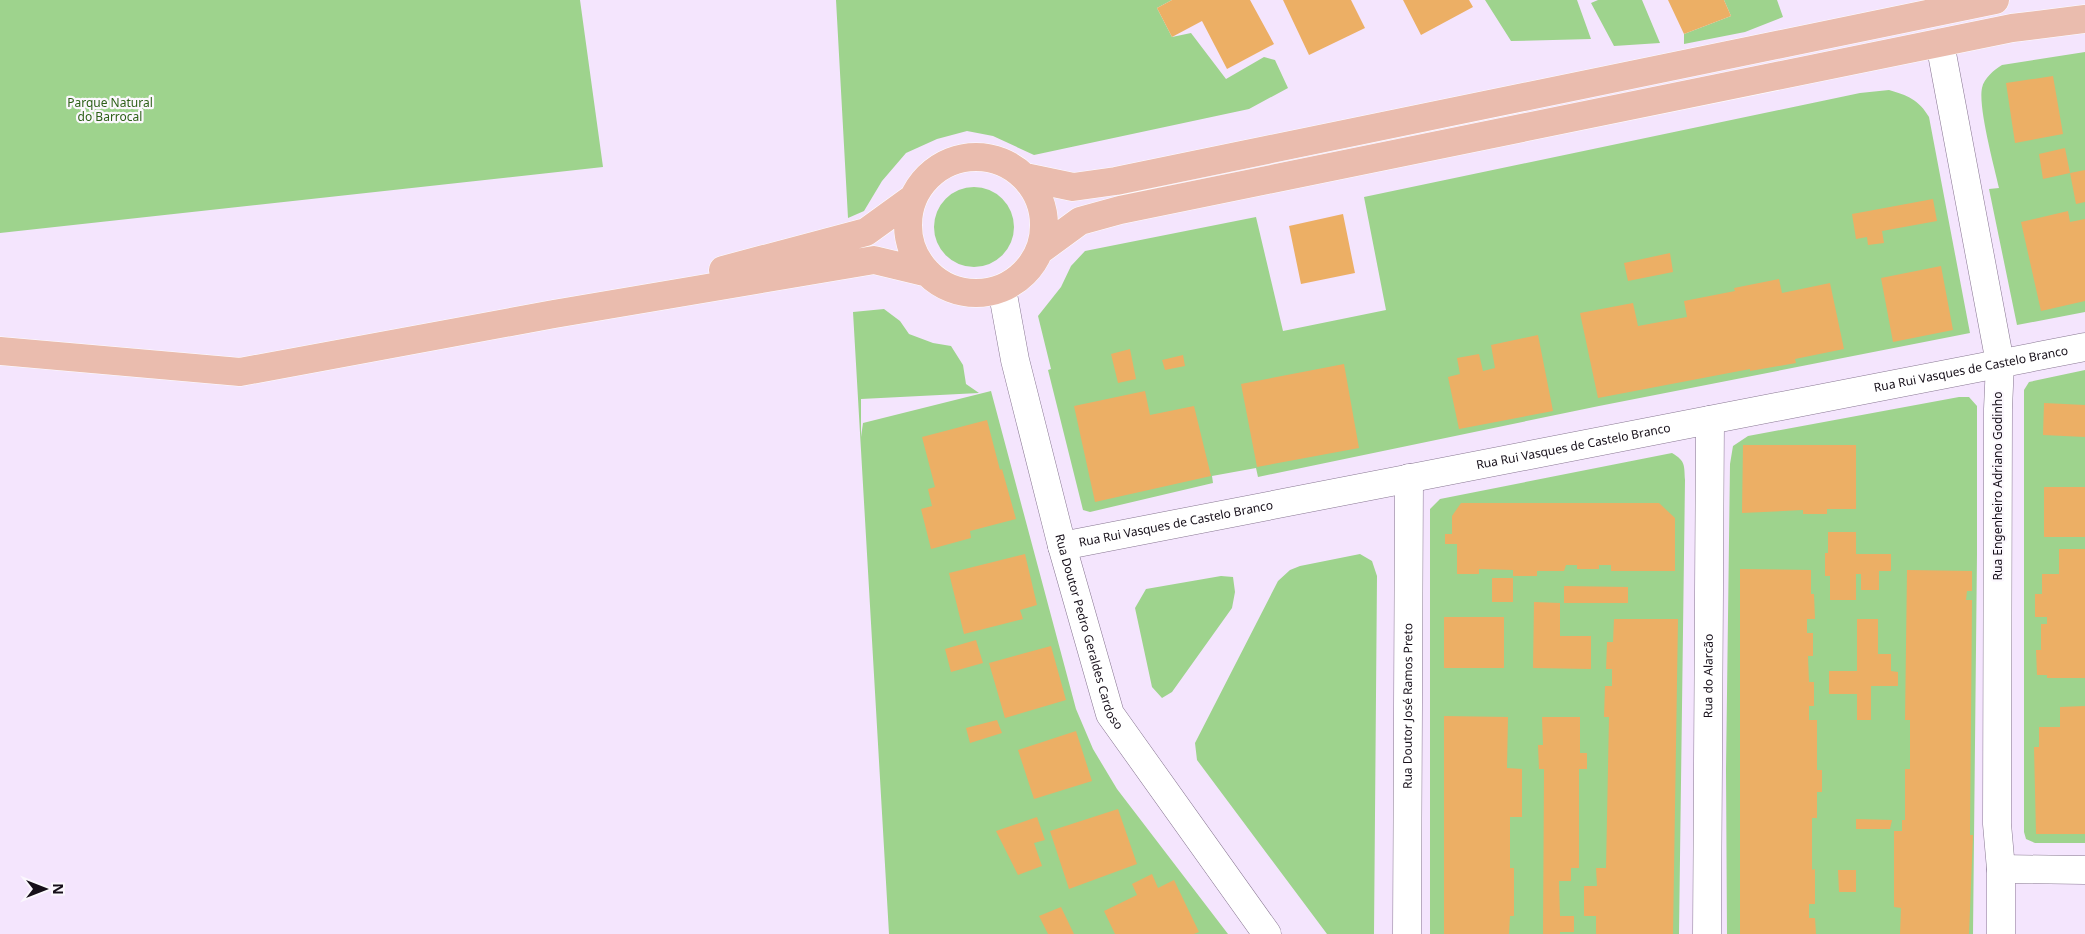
<svg xmlns="http://www.w3.org/2000/svg" width="2085" height="934" viewBox="0 0 2085 934" font-family="'Noto Sans',sans-serif">
	<style>
		.green { fill: #9ed38d }
		.building { fill: #ecaf65 }
		.lines { fill: none; stroke-linecap: round; stroke-linejoin: round }
		.minor-casing { stroke: #877691; stroke-width: 29 }
		.major-casing { stroke: #fff; stroke-width: 29 }
		.minor { stroke: #fff; stroke-width: 28 }
		.major { stroke: #eabcae; stroke-width: 28 }
		.labels { text-anchor: middle; stroke-width: 4.5; stroke-linejoin: round; paint-order: stroke }
		.park-label { font-size: 12px; fill: #2d6018; stroke: #fbf7fd }
		.street-label { font-size: 12px; fill: #160f19; stroke: #fbf7fd }
	</style>
	<rect width="100%" height="100%" fill="#f4e5fd"/>
	<path class="green" d="M0,0H580L603,167L0,233Z
		M836,0H1172L1157,8L1172,37L1191,33L1226,79L1264,57L1275,60L1288,88L1249,109L1034,155L993,136L967,131L937,139L906,153L882,181L864,211L848,218Z
		M1485,0H1577L1591,39L1511,41Z
		M1598,0H1642L1660,43L1614,46L1591,3Z
		M1724,0H1777L1783,17L1745,32L1684,44V34L1731,16Z
		M2085,52V312L2017,325L1989,189L1999,188C1994,166 1978,107 1982,88C1984,78 1994,70 2002,65Z
		M1889,90C1907,95 1919,100 1929,117L1970,333L1599,406L1258,477L1256,468L1212,476L1213,483L1090,512L1083,510L1048,370L1051,369L1038,316L1061,287L1071,266L1085,251L1256,217L1283,331L1386,310L1364,197L1860,93Z
		M934 227a40 40 0 1 1 80 0a40 40 0 1 1-80 0Z
		M884,309L900,321L909,334L933,343L951,346L963,365L966,384L979,393L861,399V437L863,423L991,391L1076,709L1093,749L1117,789L1228,934H889L853,312Z
		M2085,370V843H2035L2026,839L2024,832V390L2029,382Z
		M1959,397H1969L1977,406V554L1973,934H1727L1726,770L1730,464L1733,446L1748,436Z
		M1672,453C1686,461 1684,466 1685,480L1679,934H1430V509L1440,499Z
		M1360,554L1372,561L1377,576L1374,934H1327L1197,760L1195,743L1278,581L1290,570L1300,566Z
		M1221,576L1233,577L1235,592L1232,608L1172,692L1162,698L1152,687L1135,608L1146,589Z"/>
	<path class="building" d="M1172,0H1250L1274,44L1227,69L1202,21L1172,37L1157,8Z
		M1283,0H1351L1365,28L1309,55Z
		M1403,0H1469L1473,7L1421,35Z
		M1668,0H1724L1731,16L1684,34Z
		M2053,76L2063,134L2015,143L2006,83Z
		M2065,148L2070,173L2043,179L2039,154Z
		M2085,170V202L2076,204L2070,173Z
		M1933,199L1937,221L1882,231L1884,243L1868,245L1867,237L1856,239L1852,214Z
		M2068,211L2070,222L2085,219V301L2041,311L2021,222Z
		M1343,214L1355,273L1301,284L1289,226Z
		M1670,253L1673,272L1628,281L1624,263Z
		M1941,266L1953,330L1893,342L1881,278Z
		M1779,279L1782,293L1830,283L1844,349L1795,359L1796,363L1750,371V369L1598,398L1580,313L1633,303L1638,326L1687,317L1684,301L1735,291L1734,288Z
		M1538,335L1553,411L1459,429L1448,377L1460,374L1457,358L1479,354L1483,371L1495,368L1491,345Z
		M1130,349L1136,379L1118,383L1111,354Z
		M1183,355L1185,366L1165,370L1162,360Z
		M1344,364L1359,448L1257,467L1241,384Z
		M1145,391L1150,415L1194,406L1211,476L1095,502L1074,406Z
		M2044,403L2085,405V437L2043,435Z
		M987,420L1000,470L1002,469L1016,519L970,531L971,538L931,549L921,509L932,506L928,489L935,487L922,437Z
		M1743,445H1856V509H1827V514H1803V510L1742,513Z
		M2044,487H2085V537H2044Z
		M1461,503H1659L1675,518V571H1611V565H1599V569H1577V565H1566L1564,571H1537V576H1513V570L1479,569V574H1457V544H1445V534H1452V516Z
		M1828,532H1856V554H1891V571H1879V590H1861V574H1856V600H1830V576H1825V553H1828Z
		M2059,549H2085V678H2047V675H2037L2036,650H2041V624H2047V617H2035V594H2042V574H2059Z
		M1025,554L1037,605L1020,610L1023,619L964,634L949,573Z
		M1740,569L1811,570V594H1814L1815,619H1807V633H1813V656H1808L1809,682H1814V706H1809V720H1817V770H1822V792H1817V818H1812V870L1815,869V904H1809V918H1815L1816,934H1740Z
		M1907,570L1972,571V591H1967L1966,600H1972L1970,835H1973L1969,934H1900L1901,908L1894,907V831H1902V820H1905V769H1910V720H1905Z
		M1492,578H1513V602H1492Z
		M1564,586L1628,587V603H1564Z
		M1534,602L1560,603V636H1591V669L1533,668Z
		M1444,617H1504V668H1444Z
		M1614,619H1678L1673,934H1596V916H1584V886H1597L1596,868H1606L1609,717H1604L1605,686H1612V669H1606L1607,642H1613Z
		M1857,619H1878V654H1891V671L1898,672V686H1871V720H1857V694H1829V671H1857Z
		M976,640L983,663L951,672L945,649Z
		M1051,646L1066,700L1005,718L989,663Z
		M2085,706V834H2036L2034,747H2039V727H2060V707Z
		M1444,716L1508,717L1507,768L1522,769V817H1510V868H1514V916H1510L1509,934H1444Z
		M1542,717H1580V753H1587V769H1579V868H1571V881H1559L1560,916H1574V932H1560V934H1543L1544,769H1539L1538,745H1543Z
		M997,720L1002,733L970,743L966,728Z
		M1076,731L1092,781L1034,799L1018,750Z
		M1118,809L1137,864L1069,889L1050,831Z
		M1037,817L1045,840L1034,843L1042,866L1018,875L996,831Z
		M1856,819L1892,820L1890,829H1856Z
		M1838,870H1856V892H1839Z
		M1152,874L1158,888L1174,880L1199,932L1194,934H1115L1104,911L1137,895L1132,884Z
		M1061,907L1074,934H1048L1039,916Z"/>
	<g class="lines">
		<g class="minor-casing">
			<g id="minor">
				<path d="M1940,43L2000,363L1998,409L1997,824L2001,869V934"/>
				<path id="s1" d="M1002,289L1015,360L1062,546L1110,714L1267,934"/>
				<path id="s2" d="M1062,546L2085,347"/>
				<path d="M2001,869L2085,870"/>
				<path id="s3" d="M1407,934L1409,478"/>
				<path id="s4" d="M1707,934L1710,420"/>
			</g>
		</g>
		<g class="major-casing">
			<path id="major" d="M908 225a68 68 0 1 1 136 0a68 68 0 1 1-136 0Z
				M1025,177L1073,187L1116,181L1995,0
				M1039,251L1080,221L1120,210L2012,28L2085,19
				M723,270L866,232L913,198
				M0,351L240,372L554,314L874,260L928,273"/>
		</g>
		<use href="#minor" class="minor"/>
		<use href="#major" class="major"/>
	</g>
	<g class="labels">
		<g class="park-label">
			<text x="110" y="107">Parque Natural<tspan x="110" dy="14">do Barrocal</tspan></text>
		</g>
		<g class="street-label">
			<text dy="4" stroke="none"><textPath href="#s2" startOffset="926">Rua Rui Vasques de Castelo Branco</textPath></text>
			<text dy="4" stroke="none"><textPath href="#s2" startOffset="521">Rua Rui Vasques de Castelo Branco</textPath></text>
			<text transform="translate(1998 486) rotate(-90)" y="4">Rua Engenheiro Adriano Godinho</text>
			<text dy="4" stroke="none"><textPath href="#s2" startOffset="116">Rua Rui Vasques de Castelo Branco</textPath></text>
			<text dy="4" stroke="none"><textPath href="#s1" startOffset="354">Rua Doutor Pedro Geraldes Cardoso</textPath></text>
			<text dy="4" stroke="none"><textPath href="#s4" startOffset="258">Rua do Alarcão</textPath></text>
			<text dy="4" stroke="none"><textPath href="#s3" startOffset="228">Rua Doutor José Ramos Preto</textPath></text>
		</g>
	</g>
	<g transform="translate(45 889) rotate(90)" stroke="#fbf7fd" stroke-width="4" paint-order="stroke">
	<path d="M0-4L9 19L0 12L-9 19Z" fill="#160f19"/>
	<text y="-8" font-size="14" font-weight="bold" text-anchor="middle" fill="#160f19">N</text>
	</g>
</svg>
